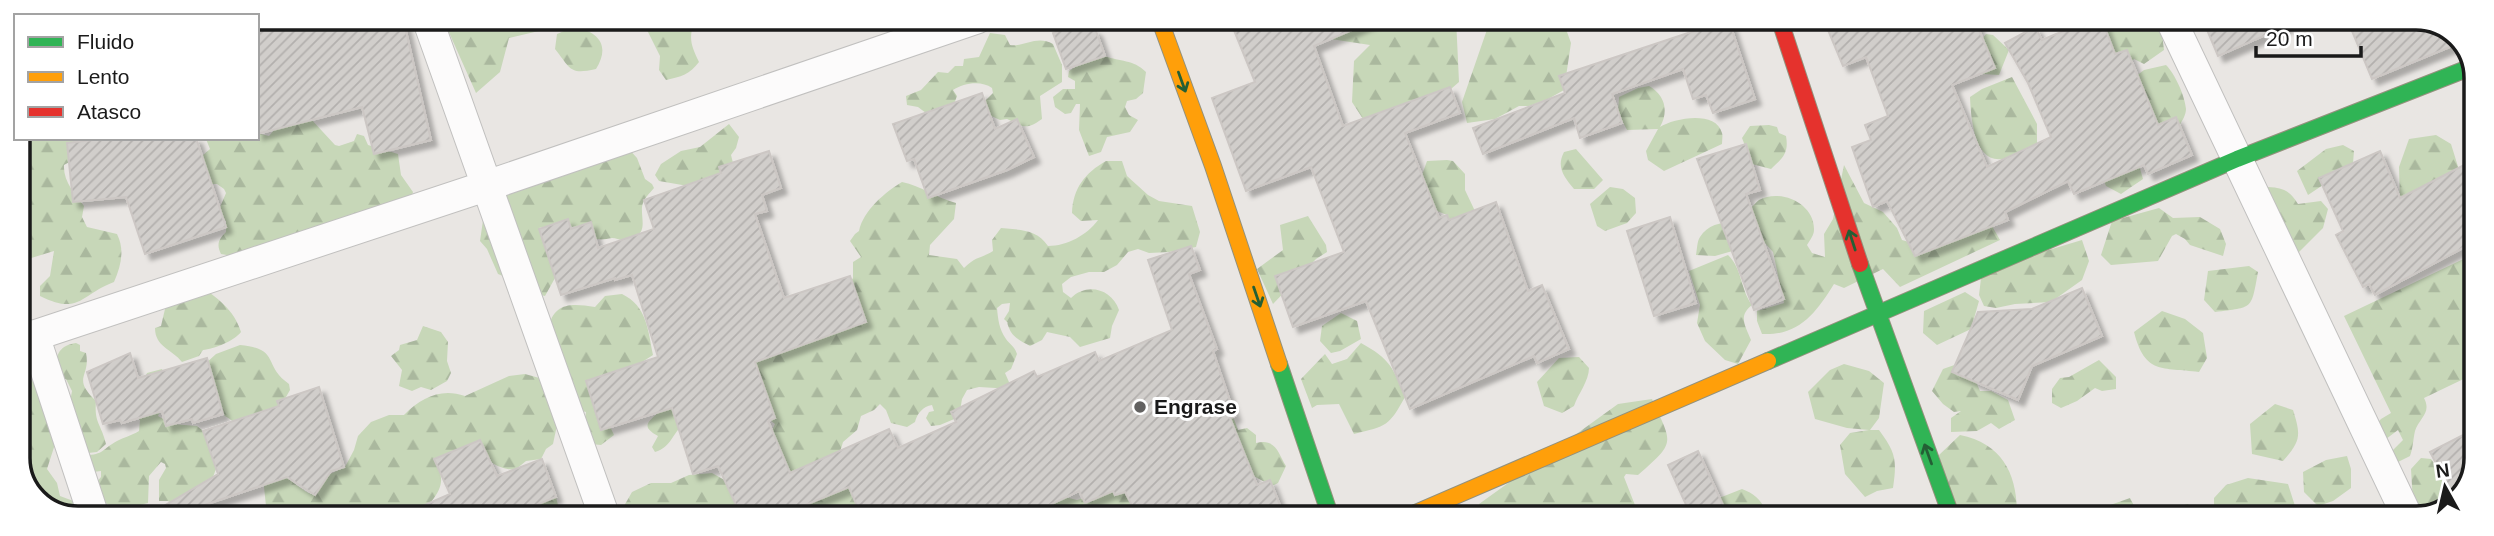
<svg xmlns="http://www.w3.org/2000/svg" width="2494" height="536" viewBox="0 0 2494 536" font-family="Helvetica,sans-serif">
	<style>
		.forest { fill: url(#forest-firs) }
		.building { fill: url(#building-hatch); stroke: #ccc7c4; stroke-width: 2; filter: url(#shadow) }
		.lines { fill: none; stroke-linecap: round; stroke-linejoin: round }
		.street-casing { stroke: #c1c0bf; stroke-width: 32 }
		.fast-casing { stroke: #93917c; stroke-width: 18 }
		.slow-casing { stroke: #93917c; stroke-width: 18 }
		.jam-casing { stroke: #93917c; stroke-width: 18 }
		.street { stroke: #fcfbfb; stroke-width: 30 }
		.fast { stroke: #30b455; stroke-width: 16 }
		.slow { stroke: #ff9f0a; stroke-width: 16 }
		.jam { stroke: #e5322d; stroke-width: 16 }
		.oneway { stroke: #245f35 }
		.poi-dot { fill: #626160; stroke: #fff; stroke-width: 2.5 }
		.labels { text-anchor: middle; stroke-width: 6; stroke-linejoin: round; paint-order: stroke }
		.poi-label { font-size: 21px; font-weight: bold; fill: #1a1a1a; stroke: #fff; text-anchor: start }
		.rim { fill: none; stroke: #1a1a1a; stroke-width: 3.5 }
	</style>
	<defs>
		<pattern id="forest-firs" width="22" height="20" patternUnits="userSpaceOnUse" patternTransform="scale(1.75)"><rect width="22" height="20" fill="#c7d7b8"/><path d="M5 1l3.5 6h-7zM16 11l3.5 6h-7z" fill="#aab89e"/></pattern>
		<pattern id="building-hatch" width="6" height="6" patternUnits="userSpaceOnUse" patternTransform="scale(1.75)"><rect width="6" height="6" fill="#d1cecb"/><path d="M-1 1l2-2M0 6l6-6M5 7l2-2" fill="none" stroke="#b3b0ae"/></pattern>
		<filter id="shadow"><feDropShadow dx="6" dy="6" stdDeviation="2" flood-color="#0004"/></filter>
	</defs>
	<rect width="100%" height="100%" fill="#e9e6e3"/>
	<path class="forest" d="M444,18H567L556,27L509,38L500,72L476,93L447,28Z
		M641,18H690L694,23C688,39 692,47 699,62C690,74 681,77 666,80L659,70L660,56Z
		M1292,18H1456L1459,82L1421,115L1363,119L1352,102L1354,61L1370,45L1311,36Z
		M1491,18H1562L1571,43L1564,90L1548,99L1529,106H1519L1495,119L1467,123L1462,102Z
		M2083,18H2155L2162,34L2164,50L2144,64L2134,59L2121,73L2084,25Z
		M573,27C598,31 611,45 596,69C569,75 571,69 555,49L557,34Z
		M990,33L1005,35L1010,45C1026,47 1036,35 1053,44L1062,65V82L1040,96L1042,119C1024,132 1022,125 1007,119L1000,120L987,114L985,101L993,93L992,88C981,80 964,83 953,90L957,96L954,104L926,113L918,107L907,105L906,96L921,90L938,72L948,73L955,66H963L964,59L979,57Z
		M1986,34L1993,35L2009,50L1999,75L1982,74L1967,57Z
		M1105,56C1120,62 1133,59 1146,72L1143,93L1136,99L1127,101L1125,107L1129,115L1138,120L1130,132L1107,137L1101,152L1089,156L1079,130L1080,104H1076L1071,113L1065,114L1055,107L1053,97L1063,89H1075V81L1068,77L1069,71L1080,64Z
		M2166,65C2175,74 2185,96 2186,109C2186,115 2182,121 2179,126L2158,127L2148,98L2128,95L2131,80L2144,70Z
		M2012,77L2037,124V144C2028,148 2017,155 2007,158C1974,168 1971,118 1970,97L1982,89Z
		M1649,86C1665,95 1669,111 1660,127C1674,118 1716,110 1722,133C1723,136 1722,140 1722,144L1664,171L1648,160L1646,151L1658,129L1627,130L1618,113L1619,97L1638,88Z
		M291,110L310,118L335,145L339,146L354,141L357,134L364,136L368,145L398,154L401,175L413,192L410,202L233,256L221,254C216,244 219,239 226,232V221L218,212L226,193L224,189L217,184H209L202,156L210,149L206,139L198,138H257V133L269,136Z
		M729,124L739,137L736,148L731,155L733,163L730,170L688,186L659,181L655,175L661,164L681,151L700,147Z
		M1769,125L1777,127L1779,133L1786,136C1789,153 1783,158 1771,169L1752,164L1742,138L1750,126Z
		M2436,135L2451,144L2460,173L2400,203L2399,167L2409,139Z
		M18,138H84L73,160L64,165C63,181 75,194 84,206L82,217L87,227L117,234C125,250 121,266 114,282C81,294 80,316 40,296V286L50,276L54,251L28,259L18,242V194L22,188L18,182Z
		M2343,145L2354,151L2353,163L2324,176L2323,185L2308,195L2297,171L2326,149Z
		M627,147L637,158L645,179L652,184L654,188C649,194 643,199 642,207C641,222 650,237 623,240C619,240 616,238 612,238C606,239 603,240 596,239L594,234L584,225C567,230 559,222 539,228L555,278L545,296C527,293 515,280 498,274L487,249L480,241L486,200L551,170L561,177Z
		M1576,149L1603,180L1594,189H1574C1564,177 1556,167 1564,152Z
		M1447,160L1453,161L1465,174V190L1474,209V233L1458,234L1447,215L1437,211L1421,191L1422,175L1427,161Z
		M1106,161H1122L1127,176L1148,195L1159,201L1192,206L1200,232L1196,247L1169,252L1149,253L1138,249L1128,252L1117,265L1104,272H1089L1071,277L1062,284L1063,292L1071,298C1087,282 1112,289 1119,310L1112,326L1110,338L1080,347L1070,337L1047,332L1042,340L1030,346C1022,342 1012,337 1009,328C1005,319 1011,326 1004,319L1009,311L1010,303L1002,304L997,308C998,319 999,329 1006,339C1010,345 1014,345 1017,354L1011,369L1005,373L1012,389L979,387L967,390L962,399L959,417L940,425L931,426L926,418L929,412L934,411L932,405C923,406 917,414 915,422L907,427L891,423L886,410L880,404L874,410L861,416L857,430L843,442L840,452L849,489L857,497L917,518H797L800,507L784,476L769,436L775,424L764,415L744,317L844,290L853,278V262L861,257L850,241L855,234L859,231C863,211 885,192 902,182C921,186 937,198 956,203L954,219L930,245L929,255L957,259L964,268C976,256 980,259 993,251L992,240L1001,228C1020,230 1037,229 1048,246C1067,246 1087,235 1098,220L1081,221L1072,213C1073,188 1085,173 1106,161Z
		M1844,165L1864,203L1883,212L1897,228L1902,240L1932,249L1992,226L2000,240L1900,287L1883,269L1844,288L1834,284C1816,313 1799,336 1762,334L1757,321V311L1784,303L1773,252L1764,242L1715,256L1696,255C1697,250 1697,241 1700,237C1711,219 1737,221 1754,224L1751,208C1754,205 1756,202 1759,200C1781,188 1815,204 1814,230C1814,235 1810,240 1807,245L1812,253L1825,257L1824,234L1833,219Z
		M2139,165L2143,179L2121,194L2106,186L2100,171Z
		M1610,187L1623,189L1635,198L1636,213L1627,223L1605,231L1597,226L1590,204Z
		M2268,187C2284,188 2290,191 2298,204L2321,201L2328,209L2323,228L2296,255L2254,208Z
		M2159,208L2173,218L2200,217L2220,229L2226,244L2223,256L2190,245L2185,239L2176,234L2172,236L2158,261L2111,265L2101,255L2112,221Z
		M1308,216L1326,245L1327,252L1316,259L1273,304L1257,269L1283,250L1280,225Z
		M2082,240L2089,261L2082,280L2051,302L2015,304L1996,308L1984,306L1979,295L1982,270Z
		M2476,253V373L2424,398C2432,413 2419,418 2415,431C2413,440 2413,448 2410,456L2396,463L2389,454L2403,440L2398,430L2382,442L2373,428L2381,419L2391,413L2344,316Z
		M1728,255C1743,270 1740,289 1752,305C1738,316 1745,325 1751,340L1738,364L1725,360L1705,341L1697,323L1700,305L1689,271Z
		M2249,266L2258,272C2251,310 2254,307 2215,312L2204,300L2208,271Z
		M198,284C217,298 234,309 241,332C234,341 214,349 203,350L199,356L182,362C172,349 155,347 155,328L161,326L165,309L180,289Z
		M1965,292L1979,301L1971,329L1937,345L1923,333L1924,311Z
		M622,294C647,306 648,330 653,355L639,364L593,382V406L606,418L614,435L601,445L590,444L584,425L586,412L573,409L548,330C553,302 571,303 595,307L605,296Z
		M2162,311L2185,319L2203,333L2207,358L2199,372C2162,367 2145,375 2134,332Z
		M1341,313L1357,321L1361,339L1340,351L1331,353L1320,341L1322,326Z
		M423,326L441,332L448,342L447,361L451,373L447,381L431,390L421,387L412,391L399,386L402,370L391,356L399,350L400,345L417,340Z
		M76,343L80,345V351L86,353C91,377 71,377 96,401C94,424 101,423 106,444L97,452L88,453L70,402L72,391L66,379L57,380C55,362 54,346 76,343Z
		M1361,343C1390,359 1393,367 1405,397C1389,426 1387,426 1354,434L1339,404L1317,405L1312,408L1301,379L1325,354L1332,364L1347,359Z
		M240,345C281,349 262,365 289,384L290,390L282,404L287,410L239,426C234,422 230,419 225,416C218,409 208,375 205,364L216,354Z
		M1579,357L1589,368C1589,381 1578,394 1574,406L1562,413L1544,406L1537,382L1559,358Z
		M2099,360L2116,377V389L2102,391L2095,388L2077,401L2061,408L2052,403V389L2060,378L2069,377Z
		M1963,362L1970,368L1980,391H1991L2008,400L2015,420L1999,429L1991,423L1977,431L1951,432V418L1961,411L1954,412L1943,404L1932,391L1943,369Z
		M1844,364L1869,371L1884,383L1879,418L1870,430H1879C1896,453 1897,460 1893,488L1877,491L1865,497L1845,474L1840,445L1850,433L1869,430L1847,428L1815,419L1808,392L1830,370Z
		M162,369C168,381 164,404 158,416L172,424L197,426L208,435L216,469L213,477L175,505L168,501H159V480L166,468L165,464L161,462L149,476L148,503L140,505L138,511L131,517H121L116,507L102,502L96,483L101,477V471L93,472L85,455C104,455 102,449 117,441C124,437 131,436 139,431L140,420L131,414L147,373Z
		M18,371L41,387L57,438L47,469L57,483L60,496L76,502L88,517H66L33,498L18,466Z
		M525,374L543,379L560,411L553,444L546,449L541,459L526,461L515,470C491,468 488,458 472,443L458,449L437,463C444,480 442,488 431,502L437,518H303L307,507L291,510L287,518L194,517C202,509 226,505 238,508C246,510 252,514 260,513L266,506L264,487L266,477L283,475C291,480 306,494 315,495L328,475L345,467L354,450L358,436L371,422L389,415H404C422,397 441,388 465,396L509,376Z
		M664,396L684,424C672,433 672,447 655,452L652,447L658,436C642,427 646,423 659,412L657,406Z
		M1652,399C1672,444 1677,441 1638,475L1626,474L1624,477L1640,518H1481L1479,504L1618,404Z
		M2275,404L2293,410C2301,435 2301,441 2283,461L2252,454L2250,424Z
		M1223,414L1234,419L1238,430L1247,428L1256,435V443C1276,438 1278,453 1286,466L1278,483L1272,486L1239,468Z
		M1960,435C2004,444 2018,476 2017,518H1953L1939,455Z
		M2347,456L2351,469V488L2333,501L2318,506L2304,492L2303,472L2326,460Z
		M2421,458L2431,459L2440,472L2451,497L2437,509L2423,516L2413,503L2411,469Z
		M712,473L728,482L745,518H614L624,506L632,492L651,483H671L689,475Z
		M2248,478L2288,484L2295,506L2294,518H2214V498L2226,485Z
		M1117,488L1128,493L1137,518H1031L1026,506L1065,497L1077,500Z
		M1742,489C1756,494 1765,503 1767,518H1701L1709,502Z
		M556,497L560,513L555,518H509V515L533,503Z
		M2130,498L2140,517L2188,504L2198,518H2098L2099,509Z"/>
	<path class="building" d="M257,18H403L431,140L374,154L362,107L257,134Z
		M1229,18H1380L1314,46L1343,126L1450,87L1460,113L1405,133L1439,218L1447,215L1449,220L1496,202L1528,291L1542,285L1569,349L1537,363L1534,356L1410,409L1366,301L1293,327L1275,276L1344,252L1311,167L1246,191L1212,98L1255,82Z
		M1690,18H1728L1755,99L1713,113L1706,95L1693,99L1683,69L1612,94L1622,123L1580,138L1574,118L1483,154L1473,128L1565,93L1559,76L1694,31Z
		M1823,18H1974L1995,68L1952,85L1987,167L2051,137L2028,83L2005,43L2035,27L2042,40L2094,18H2101L2115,54L2127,50L2158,125L2176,117L2192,155L2148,174L2144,165L2074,194L2068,181L2005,212L2008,220L1915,256L1887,201L1873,207L1852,147L1871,140L1865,125L1888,116L1866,57L1843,66Z
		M2202,18L2302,19L2218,56Z
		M2347,19H2428L2459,35L2462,42L2372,79Z
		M1079,23L1096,31L1105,56L1066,69L1053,33Z
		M982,93L995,129L1017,119L1034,157L1007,170L928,198L914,159L907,161L893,124Z
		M110,138H196L226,227L145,254L126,197L73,202L67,143Z
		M1746,144L1760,190L1746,194L1784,299L1754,310L1697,159Z
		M769,151L781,188L762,195L767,211L755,214L784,298L850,276L866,322L755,362L775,418L768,421L790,473L889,429L898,448L956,422L951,412L1034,371L1037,377L1095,352L1099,361L1172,330L1148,260L1191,246L1200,270L1189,274L1217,349L1213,351L1235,416L1230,418L1257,485L1270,480L1285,518H1172L1167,504L1137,515L1125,492L1115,495L1113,491L1085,503L1079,491L1022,518H862L849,487L793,510L797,518H742L718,466L693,474L672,408L601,430L586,381L658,357L632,275L615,280V278L561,295L539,229L568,219L571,229L591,222L598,248L654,229L644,200L721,173L719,167Z
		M2380,151L2400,198L2476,159V241L2375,295L2369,284L2363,287L2336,235L2343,231L2319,178Z
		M1670,217L1696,303L1654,316L1627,231Z
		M2082,288L2102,336L2032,366L2018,400L1952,372L1978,312L2032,309Z
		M130,353L138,378L207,358L223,414L193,423L192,419L166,426L162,411L122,423L120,420L103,424L87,372Z
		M319,387L344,467L331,471L315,495L287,477L169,517L164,506L218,474L203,431L279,406L277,401Z
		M2475,429V470L2469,480L2450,490L2430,452Z
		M480,440L497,476L542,459L556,497L504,518H395L450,494L434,459Z
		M1698,451L1729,518H1692L1668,465Z"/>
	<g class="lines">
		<g class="street-casing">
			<path id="street" d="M427,18L605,518
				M2170,18L2408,518
				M34,335L94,517
				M18,341L486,186L978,18"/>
		</g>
		<g class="fast-casing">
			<path id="fast" d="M1860,264L1952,518
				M1768,361L2237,159L2474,66
				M1279,364L1331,518"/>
		</g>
		<g class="slow-casing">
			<path id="slow" d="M1159,18L1213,166L1279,364
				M1404,518L1768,361"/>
		</g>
		<g class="jam-casing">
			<path id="jam" d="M1779,18L1860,264"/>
		</g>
		<use href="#street" class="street"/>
		<use href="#fast" class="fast"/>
		<use href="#slow" class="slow"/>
		<use href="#jam" class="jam"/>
	</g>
	<defs><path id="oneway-shaft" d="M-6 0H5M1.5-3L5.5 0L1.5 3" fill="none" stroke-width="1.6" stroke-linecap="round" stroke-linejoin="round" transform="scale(1.75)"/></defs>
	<g class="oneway">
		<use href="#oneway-shaft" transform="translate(1182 82) rotate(70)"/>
		<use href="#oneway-shaft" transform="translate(1852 240) rotate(-108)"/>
		<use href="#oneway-shaft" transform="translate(1257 297) rotate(71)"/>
		<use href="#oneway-shaft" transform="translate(1928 454) rotate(-110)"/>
	</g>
	<circle class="poi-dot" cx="1140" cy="407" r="7"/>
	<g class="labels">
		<g class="poi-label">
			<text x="1154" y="414">Engrase</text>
		</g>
	</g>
	<path d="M0 0H2494V536H0ZM78 30H2416A48 48 0 0 1 2464 78V458A48 48 0 0 1 2416 506H78A48 48 0 0 1 30 458V78A48 48 0 0 1 78 30Z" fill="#fff" fill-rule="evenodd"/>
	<path class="rim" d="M78 30H2416A48 48 0 0 1 2464 78V458A48 48 0 0 1 2416 506H78A48 48 0 0 1 30 458V78A48 48 0 0 1 78 30Z"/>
	<rect x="14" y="14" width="245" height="126" fill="#ffffff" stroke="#a3a3a3" stroke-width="2"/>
	<rect x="28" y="37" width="35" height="10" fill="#30b455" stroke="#a3a3a3" stroke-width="2"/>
	<text x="77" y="49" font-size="21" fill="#1a1a1a">Fluido</text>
	<rect x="28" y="72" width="35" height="10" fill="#ff9f0a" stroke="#a3a3a3" stroke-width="2"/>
	<text x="77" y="84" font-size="21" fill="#1a1a1a">Lento</text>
	<rect x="28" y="107" width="35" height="10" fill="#e5322d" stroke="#a3a3a3" stroke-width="2"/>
	<text x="77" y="119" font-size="21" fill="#1a1a1a">Atasco</text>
	<g transform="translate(2445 487) rotate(352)" stroke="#ffffff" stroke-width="5" paint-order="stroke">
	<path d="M0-5L12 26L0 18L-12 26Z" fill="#1a1a1a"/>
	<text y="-10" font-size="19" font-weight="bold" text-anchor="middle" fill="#1a1a1a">N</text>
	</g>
	<path d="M2256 46v10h105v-10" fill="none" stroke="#1a1a1a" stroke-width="3.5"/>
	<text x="2266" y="46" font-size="21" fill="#1a1a1a" stroke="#ffffff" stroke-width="5" paint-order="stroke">20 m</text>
</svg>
